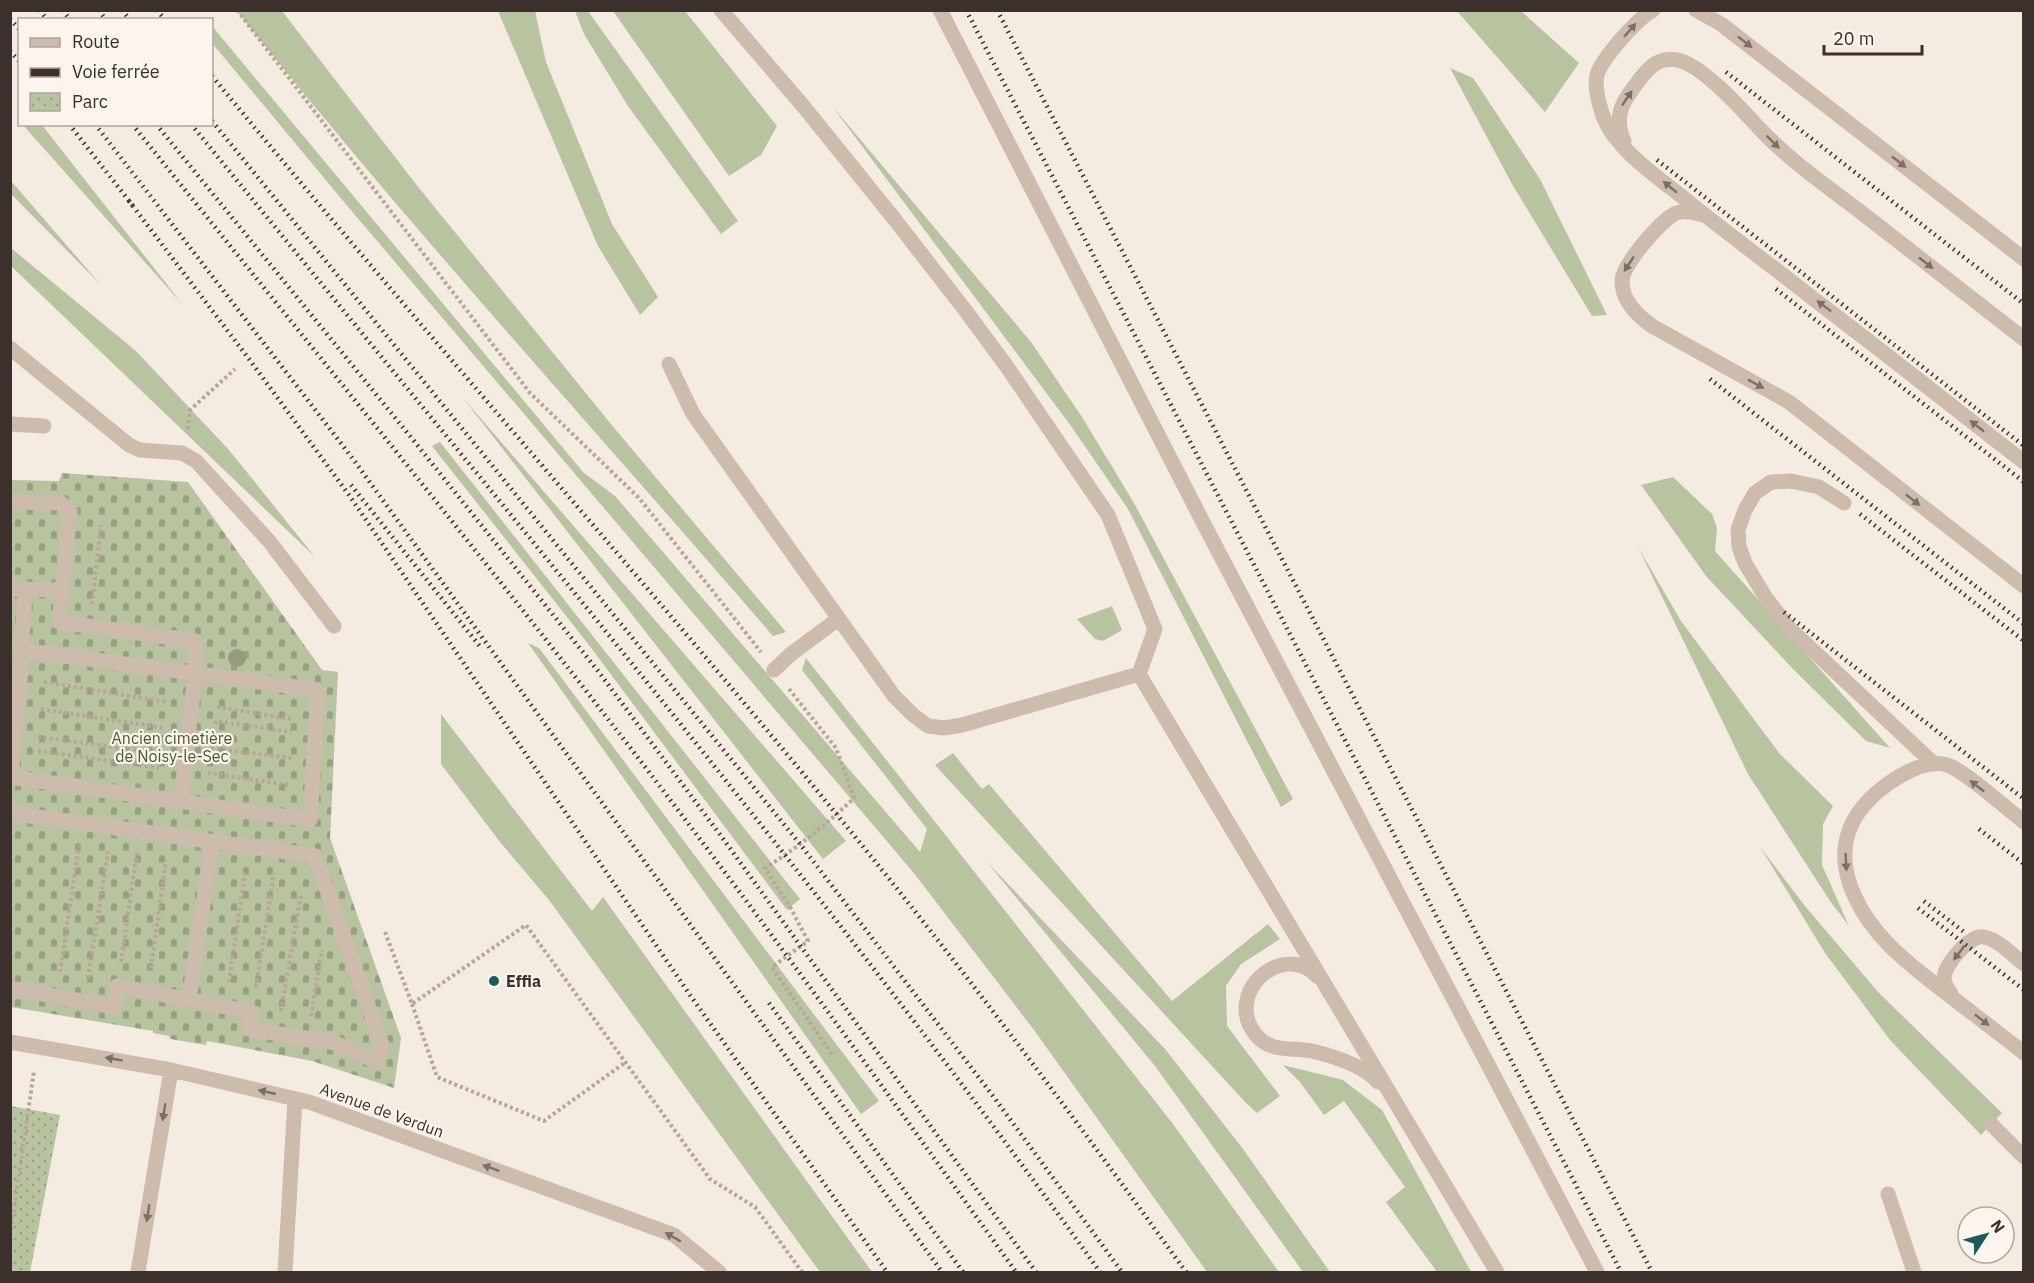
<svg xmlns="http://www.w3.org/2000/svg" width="2034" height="1283" viewBox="0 0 2034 1283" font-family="'IBM Plex Sans',sans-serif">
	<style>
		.grass { fill: #b8c4a0 }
		.cemetery { fill: url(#cemetery-stones) }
		.park { fill: url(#park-dots) }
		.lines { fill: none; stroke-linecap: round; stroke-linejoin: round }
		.path { stroke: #b9a596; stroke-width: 4; stroke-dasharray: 3 3; stroke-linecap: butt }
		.minor { stroke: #cdbbac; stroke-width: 15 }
		.rail { stroke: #3b302b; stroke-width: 4.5; stroke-dasharray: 1.5 4.5; stroke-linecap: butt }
		.tree { fill: #969b7f }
		.oneway { fill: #7d6f65 }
		.poi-dot { fill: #1f5a5e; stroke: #fbf5ee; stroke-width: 2 }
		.labels { text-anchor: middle; stroke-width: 4.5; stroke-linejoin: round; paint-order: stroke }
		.park-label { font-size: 16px; fill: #4a5a2e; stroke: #fbf5ee }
		.poi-label { font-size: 16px; font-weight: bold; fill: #3b302b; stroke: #fbf5ee; text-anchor: start }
		.street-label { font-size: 16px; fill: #3b302b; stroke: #fbf5ee }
	</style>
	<defs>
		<pattern id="cemetery-stones" width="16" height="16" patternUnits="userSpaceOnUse" patternTransform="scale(1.5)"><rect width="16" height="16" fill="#b8c4a0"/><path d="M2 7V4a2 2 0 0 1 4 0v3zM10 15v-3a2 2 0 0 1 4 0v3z" fill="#97a083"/></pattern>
		<pattern id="park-dots" width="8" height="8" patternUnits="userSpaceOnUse" patternTransform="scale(1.5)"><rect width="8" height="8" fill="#b8c4a0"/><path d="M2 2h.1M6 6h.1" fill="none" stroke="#97a083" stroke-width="1.8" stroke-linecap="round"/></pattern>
	</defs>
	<rect width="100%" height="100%" fill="#f4ebe1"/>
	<path class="grass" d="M237,11H282L419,188L615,429L786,632L773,636C594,428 408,226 237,11Z
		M498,11H535L546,62L612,224L658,297L640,315L598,246Z
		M575,11H588L738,221L721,234L628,106L584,34Z
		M613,11H685L777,126L761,155L729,176Z
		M1457,11H1521L1579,63L1545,112Z
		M212,26L583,472L615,496L920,852L927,829L802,670L806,658L1173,1124L1279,1272H1207L1034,1030L913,872L344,202L212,43Z
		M1450,68L1473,78L1540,179L1607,315L1592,316L1512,184Z
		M832,106L1031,342L1082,417L1134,503L1293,799L1281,807L1128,509L1071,426Z
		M23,125H42L183,305Z
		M11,181L101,285L11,194Z
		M11,248L136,351L229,450L315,557L11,266Z
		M463,398L846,841L823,859Z
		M440,442L800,899L787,910L589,645L432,446Z
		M1673,477L1712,514L1717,528L1715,551L1890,748L1866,741L1794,670L1706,576L1641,485Z
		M1638,547L1681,621L1779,753L1833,806L1823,824L1822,865L1849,926L1830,901L1748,774Z
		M1112,606L1122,630L1103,641L1095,639L1077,619Z
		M528,643L539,648L879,1101L861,1114Z
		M441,714L592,911L603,897L872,1272H820L549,900L500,842L441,764Z
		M953,753L982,789L989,784L1172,1001L1268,924L1280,939L1241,964L1226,986L1227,1026L1280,1096L1257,1113L1246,1103L935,765Z
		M1760,847L1805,906L1878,992L2002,1113L1981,1135L1890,1040L1825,953Z
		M986,861L1165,1049L1243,1149L1330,1272H1303L1155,1066Z
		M1283,1065L1343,1080L1382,1110L1471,1272H1437L1386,1202L1405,1187L1344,1101L1324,1115L1300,1082Z"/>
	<path class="cemetery" d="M62,473L188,482L322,670L338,672L330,838L401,1038L394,1088L312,1061L207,1041L206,1045L170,1039L169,1036L153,1033V1031L11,1007L10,480L59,481Z"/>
	<path class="park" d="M11,1106L60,1115L30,1272H11Z"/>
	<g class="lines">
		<path class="path" d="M237,10L530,393L639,498L761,652
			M188,429L190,410L235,369
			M92,604L101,525
			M44,682L167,702
			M789,689L836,748L854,798C827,824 797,848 765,868L790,907L808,941L772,967L833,1056
			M217,707L292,719
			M41,709L164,728
			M215,724L216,721L291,732
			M38,737L161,753
			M211,748L292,758
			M38,751L159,768
			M208,773L289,785
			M385,932L412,1004L526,925L710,1179L755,1207L802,1272
			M121,962L137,853
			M151,968L166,860
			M60,972L79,846
			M88,978L108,852
			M229,982L245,871
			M256,987L274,873
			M412,1004L437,1077L544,1121L626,1062
			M281,1011L301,894
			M311,1016L322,950
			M10,1236L34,1071"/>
		<path class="minor" d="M721,10L804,107L892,216L965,310L1005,364L1108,515L1155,629L1139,674
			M940,10L1207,530L1597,1272
			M1653,10C1637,19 1602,58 1597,75C1594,87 1599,104 1603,116C1615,149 1659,178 1685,199C1728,234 1772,266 1815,300C1885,353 1954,408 2024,462
			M1696,10L1721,24L2024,259
			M1624,141C1616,124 1618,109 1629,94C1641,78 1653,55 1677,60C1703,65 1742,110 1760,129C1790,161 1827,186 1862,213C1916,255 1970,297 2024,339
			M1703,215C1694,212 1685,210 1676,213C1661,220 1622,265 1622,281C1622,301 1637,315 1652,326L1789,402L2024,586
			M10,348L129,445L140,450L182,453L196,461L269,541L334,626
			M669,364L693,414L894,696L913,715L928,726L944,728L962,725L1139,674
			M10,424L44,426
			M10,502L61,503L70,512L59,622L195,641V674L181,801
			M1844,503L1819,487L1791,481L1771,482L1755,493L1745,510L1738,530L1739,547L1745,563L1766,598L1789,628L1933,763
			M10,589L62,590
			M774,670L791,654L838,619
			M1139,674L1497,1272
			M10,777L310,820L318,690L21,650
			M11,777L20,679L25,589
			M10,813L315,856L382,1045L377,1062L335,1043L249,1029L252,1012L117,986L114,1007L10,988
			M2024,822C2007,809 1964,770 1947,765C1931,760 1914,768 1900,776C1853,804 1830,844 1855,897C1873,937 1908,963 1941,989C1968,1010 1996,1031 2024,1053
			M1318,977C1283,939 1222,993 1256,1035C1271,1053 1291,1047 1312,1051C1333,1056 1363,1065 1378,1082
			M1952,996C1949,990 1944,985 1944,978C1944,965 1970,934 1984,937C1999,940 2012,955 2024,964
			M189,1000L212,842
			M10,1042L171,1070L309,1102L674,1235L719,1272
			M1991,1124L2024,1157
			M1888,1194L1914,1272
			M138,1272L171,1070
			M285,1272L295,1099"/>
		<path class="rail" d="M40,10L47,20
			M63,10L70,20
			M99,10L106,20
			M122,10L130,20
			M157,10L165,20
			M966,10L1621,1272
			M997,10L1652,1272
			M10,19L20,30
			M10,51L20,62
			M1726,72L2024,304
			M212,76C417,325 633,566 838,816C960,964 1074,1117 1186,1272
			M212,121L800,844L993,1096L1122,1272
			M69,124L133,206
			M95,124L353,459L942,1272
			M132,124C299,332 469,539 632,750C764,921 890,1097 1016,1272
			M156,124L414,441L598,671L724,840L1036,1272
			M191,124C499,503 816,876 1100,1272
			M1657,160L2024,446
			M129,201L249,359L349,495L690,995L887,1272
			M1776,289L2024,482
			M1710,379L2024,624
			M351,485L482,649
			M1860,514L2024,641
			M1784,612L2024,799
			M1979,829L2024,864
			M1924,901L1964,932
			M1918,908L2024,990
			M769,1003L963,1272"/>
	</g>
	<circle class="tree" cx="237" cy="658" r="9"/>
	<defs><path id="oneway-solid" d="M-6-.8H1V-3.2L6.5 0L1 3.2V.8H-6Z" transform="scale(1.5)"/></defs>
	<g class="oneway">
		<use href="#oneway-solid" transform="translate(1630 30) rotate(-49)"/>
		<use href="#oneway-solid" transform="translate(1745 42) rotate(38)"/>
		<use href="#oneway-solid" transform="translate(1627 98) rotate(-56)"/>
		<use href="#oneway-solid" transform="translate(1773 142) rotate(45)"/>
		<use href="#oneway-solid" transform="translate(1899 162) rotate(38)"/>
		<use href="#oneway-solid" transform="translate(1670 187) rotate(-141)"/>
		<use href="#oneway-solid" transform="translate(1926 263) rotate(38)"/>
		<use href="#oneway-solid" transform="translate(1629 264) rotate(123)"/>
		<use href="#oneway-solid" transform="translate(1824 306) rotate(-143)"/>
		<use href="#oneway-solid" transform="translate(1756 384) rotate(29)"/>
		<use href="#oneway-solid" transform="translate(1977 426) rotate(-142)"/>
		<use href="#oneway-solid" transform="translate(1913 500) rotate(38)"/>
		<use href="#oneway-solid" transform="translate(1977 786) rotate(-142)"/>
		<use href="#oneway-solid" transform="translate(1846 862) rotate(87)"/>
		<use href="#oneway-solid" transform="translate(1959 953) rotate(127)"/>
		<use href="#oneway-solid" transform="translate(1982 1020) rotate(38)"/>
		<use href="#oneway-solid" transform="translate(114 1059) rotate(-170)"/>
		<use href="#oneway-solid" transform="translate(267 1092) rotate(-167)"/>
		<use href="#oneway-solid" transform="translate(164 1112) rotate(99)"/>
		<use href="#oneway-solid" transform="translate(491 1168) rotate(-160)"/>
		<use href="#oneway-solid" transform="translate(148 1213) rotate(99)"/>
		<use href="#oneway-solid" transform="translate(673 1237) rotate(-151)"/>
	</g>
	<circle class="poi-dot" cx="494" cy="981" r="6"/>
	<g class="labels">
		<g class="park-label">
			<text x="172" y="744">Ancien cimetière<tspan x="172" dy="18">de Noisy-le-Sec</tspan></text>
		</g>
		<g class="poi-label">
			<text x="506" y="987">Effia</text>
		</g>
		<g class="street-label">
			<text transform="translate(382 1110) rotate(20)" y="6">Avenue de Verdun</text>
		</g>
	</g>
	<rect width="2034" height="1283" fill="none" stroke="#3b302b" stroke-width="24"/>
	<rect x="18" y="18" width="195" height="108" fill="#fbf5ee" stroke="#aea6a0" stroke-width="1.5"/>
	<rect x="30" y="38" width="30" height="9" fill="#cdbbac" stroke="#aea6a0" stroke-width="1.5"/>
	<text x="72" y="48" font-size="18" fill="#3b302b">Route</text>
	<rect x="30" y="68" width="30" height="9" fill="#3b302b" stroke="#aea6a0" stroke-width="1.5"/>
	<text x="72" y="78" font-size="18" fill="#3b302b">Voie ferrée</text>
	<rect x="30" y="93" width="30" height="18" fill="url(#park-dots)" stroke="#aea6a0" stroke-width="1.5"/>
	<text x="72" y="108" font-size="18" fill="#3b302b">Parc</text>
	<g transform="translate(1986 1235) rotate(54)"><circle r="28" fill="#fbf5ee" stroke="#aea6a0" stroke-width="1.5"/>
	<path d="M0-4.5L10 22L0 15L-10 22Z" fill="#1f5a5e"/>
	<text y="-9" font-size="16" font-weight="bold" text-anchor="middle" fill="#3b302b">N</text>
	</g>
	<path d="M1824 45v9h98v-9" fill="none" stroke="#3b302b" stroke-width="3"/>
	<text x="1833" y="45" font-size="18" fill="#3b302b" stroke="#fbf5ee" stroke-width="4.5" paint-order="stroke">20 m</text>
</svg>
